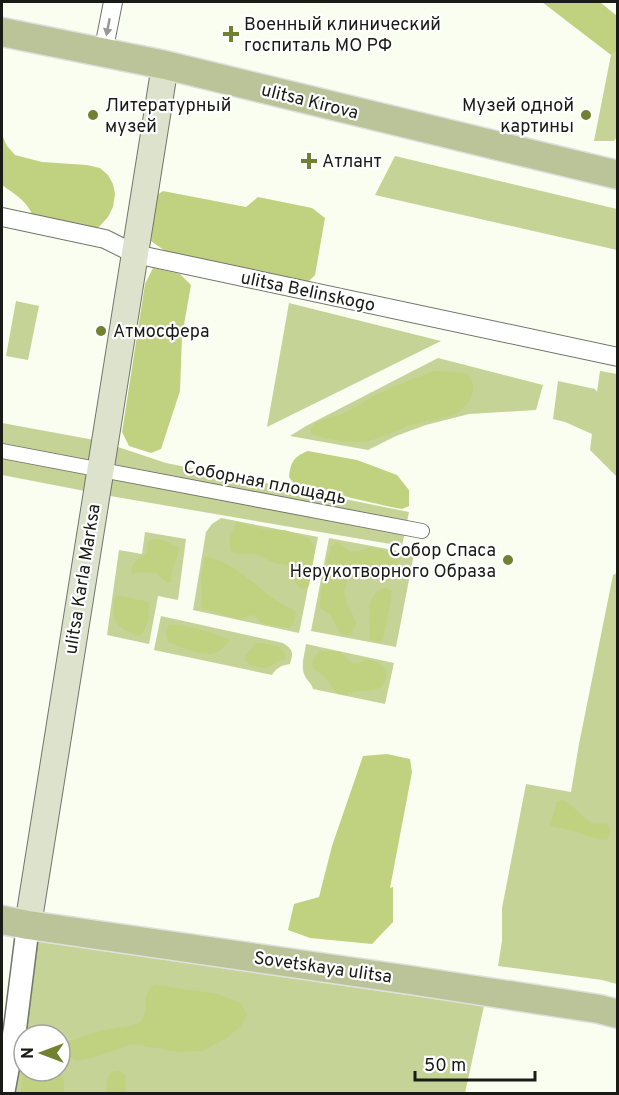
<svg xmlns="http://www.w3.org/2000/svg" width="619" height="1095" viewBox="0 0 619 1095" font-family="Overpass,sans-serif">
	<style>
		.green { fill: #c5d396; fill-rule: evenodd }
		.forest { fill: #c0d27f }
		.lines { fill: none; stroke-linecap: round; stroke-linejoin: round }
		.pedestrian-casing { stroke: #72756a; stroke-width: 16 }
		.minor-casing { stroke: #72756a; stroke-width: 20 }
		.tertiary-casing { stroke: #72756a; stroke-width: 25 }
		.secondary-casing { stroke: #72756a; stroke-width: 28 }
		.primary-casing { stroke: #dfdfde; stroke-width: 31 }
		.pedestrian { stroke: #fff; stroke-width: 14 }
		.minor { stroke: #fff; stroke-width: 18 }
		.tertiary { stroke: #fff; stroke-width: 22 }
		.secondary { stroke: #dde2cc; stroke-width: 26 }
		.primary { stroke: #bbc498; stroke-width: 28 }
		.oneway { fill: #989896 }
		.poi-dot { fill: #728130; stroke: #fff; stroke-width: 2 }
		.labels { text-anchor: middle; stroke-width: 4.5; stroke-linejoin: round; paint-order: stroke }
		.poi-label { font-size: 18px; fill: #1a1b16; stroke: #fff; text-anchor: start }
		.street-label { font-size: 18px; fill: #1a1b16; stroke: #fff }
	</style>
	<rect width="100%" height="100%" fill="#fafef0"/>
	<path class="green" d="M617,52V137L614,141H594L611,55Z
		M395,156L617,209V250L375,195Z
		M16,301L39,306L28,360L6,356Z
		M289,303L441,341L267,427Z
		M438,358L543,385L536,410L469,414L426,425L396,436L368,450L290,436L306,426Z
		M600,371L617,374V477L590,450L592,434L565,422L553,419L558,381L595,389L597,392Z
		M2,423L100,441L166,463L409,512L402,546L116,497L2,475Z
		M221,518L318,537L299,633L193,610L206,532L212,524Z
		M145,532L186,539L178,600L158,596L149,644L107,635L119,550L142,554Z
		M329,538L414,554L396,647L311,631Z
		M617,573V984L602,980L498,966L502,941V908L526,784L571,792L579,744L613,575Z
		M161,616L283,643C294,650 293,653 290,664C282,665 276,668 272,675L154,650Z
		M306,644L394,663L385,704L313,689C311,682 308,682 305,676C300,667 305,653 306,644Z
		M34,941L484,1006L465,1093L9,1094ZM24,1035H60V1071H24Z"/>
	<path class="forest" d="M542,2H600L617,16V52L611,55Z
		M2,135L7,146L15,155L42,162L87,165L100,168L108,175L113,184L115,194L113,207L108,217L99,227L88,229L32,214C26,200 13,193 2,185Z
		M163,191L246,207L258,197L312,208L325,218L315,275L308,282L168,253L151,241L157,195Z
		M153,268L180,274L191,285L182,336L180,391L161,449L151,453L129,446L122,432L145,284Z
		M435,371L467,373C472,380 475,386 472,394C465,420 434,418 414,424C399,428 375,442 361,442C348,443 324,439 312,434L310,431C314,419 331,418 342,414C352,410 361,403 370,398C391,387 413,378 435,371Z
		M308,451L357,460L397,475L409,490V506L402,509L391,507L295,485L289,477C291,462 293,457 308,451Z
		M237,522L267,530H284L308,538L315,548L309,586L305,589H301C294,583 292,576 291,567C285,564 279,564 272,562C266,560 261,555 255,554C246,552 241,556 231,552L229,538Z
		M157,539L163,540L180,548L172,571L171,582L168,583C163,580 160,578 157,573L140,572L132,574C129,563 139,559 147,553L148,542L152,540Z
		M338,543L351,552L360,551L371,547L392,553L398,556L399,561L398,570L394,577L388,581L364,576H351C336,593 351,607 356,623L352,634L346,636L340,633L330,615L320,608L321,591L331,546Z
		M205,557C226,557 255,584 271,597C279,602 288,607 296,612L294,622L290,628L263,624L256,617L250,615L240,620L201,608L202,595L201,578Z
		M385,588L391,590L392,594L383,640C379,643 374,642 370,639C370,623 364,591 385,588Z
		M116,595L149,602C149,615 149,626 140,636C116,628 109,621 116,595Z
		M168,625C189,624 211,632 230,640C225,646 220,653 211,654C200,655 178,646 168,642L166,634Z
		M256,643C267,644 287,644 285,659C278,660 277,663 271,666C263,670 251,666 245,661V655Z
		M320,651H339L350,662L360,663L367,659C373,661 380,663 384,668C387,671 387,673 386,677C383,698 357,686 346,695C329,693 334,685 324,676C320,673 316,671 312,667L313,658Z
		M387,754L410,759L412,772L390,888L393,887V922L372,944L310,938L288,930L294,904L319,897L332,846L363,756Z
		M562,800C575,804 582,821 596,824C600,824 604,823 607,823L610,831L607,840L591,837L574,831L550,826L557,802Z
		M155,985L218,994L242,1004L247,1015L240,1027L228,1037L203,1051L179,1052L132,1044L95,1057L77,1061L69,1057L64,1052L65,1046L69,1041L100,1031L137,1024L142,1020L145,1013L146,996L149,989Z
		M24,1069V1071H59L64,1081V1093H20Z
		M115,1071H120L125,1075L126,1093H106C107,1084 105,1074 115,1071Z"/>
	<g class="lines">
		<g class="pedestrian-casing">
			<path id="pedestrian" d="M2,451L422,531"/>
		</g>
		<g class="minor-casing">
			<path id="minor" d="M103,53L113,2
				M2,217L105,239L135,254L618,357"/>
		</g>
		<g class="tertiary-casing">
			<path id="tertiary" d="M3,1094L15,1029L28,925"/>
		</g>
		<g class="secondary-casing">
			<path id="secondary" d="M28,925L165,65"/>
		</g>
		<g class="primary-casing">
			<path id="primary" d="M2,32L165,65L618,175
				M2,920L28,925L410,980L599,1009L618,1014"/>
		</g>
		<use href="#pedestrian" class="pedestrian"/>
		<use href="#minor" class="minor"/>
		<use href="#tertiary" class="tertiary"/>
		<use href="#secondary" class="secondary"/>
		<use href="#primary" class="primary"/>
	</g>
	<defs><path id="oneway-solid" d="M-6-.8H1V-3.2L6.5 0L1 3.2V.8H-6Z" transform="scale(1.5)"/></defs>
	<use class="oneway" href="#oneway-solid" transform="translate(108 27) rotate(101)"/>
	<g class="poi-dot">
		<path d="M228 25h6v6h6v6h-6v6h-6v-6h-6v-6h6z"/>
		<circle cx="93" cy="115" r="6"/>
		<circle cx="586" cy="115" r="6"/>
		<path d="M306 152h6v6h6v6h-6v6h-6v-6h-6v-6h6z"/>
		<circle cx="101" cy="331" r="6"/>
		<circle cx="508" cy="560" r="6"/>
	</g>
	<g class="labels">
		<g class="poi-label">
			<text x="244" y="30">Военный клинический<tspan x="244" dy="21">госпиталь МО РФ</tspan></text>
			<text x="105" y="111">Литературный<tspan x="105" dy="21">музей</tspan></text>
			<text x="574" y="111" text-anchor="end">Музей одной<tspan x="574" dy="21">картины</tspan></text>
			<text x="322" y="167">Атлант</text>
			<text x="113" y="337">Атмосфера</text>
			<text x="496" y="556" text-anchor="end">Собор Спаса<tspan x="496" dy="21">Нерукотворного Образа</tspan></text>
		</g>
		<g class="street-label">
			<text transform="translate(310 101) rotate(14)" y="6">ulitsa Kirova</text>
			<text transform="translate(308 291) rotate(12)" y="6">ulitsa Belinskogo</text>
			<text transform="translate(265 482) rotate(11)" y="6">Соборная площадь</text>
			<text transform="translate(82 579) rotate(-81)" y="6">ulitsa Karla Marksa</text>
			<text transform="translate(323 967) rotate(8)" y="6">Sovetskaya ulitsa</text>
		</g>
	</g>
	<rect width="619" height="1095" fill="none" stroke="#1a1b16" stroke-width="6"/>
	<g transform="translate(42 1053) rotate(270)"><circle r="28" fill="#ffffff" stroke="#a3a4a2" stroke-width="1.5"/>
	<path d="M0-4.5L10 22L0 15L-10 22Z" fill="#728130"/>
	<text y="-9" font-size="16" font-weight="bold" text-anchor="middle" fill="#1a1b16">N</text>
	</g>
	<path d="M415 1071v9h120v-9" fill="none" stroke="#1a1b16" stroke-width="3"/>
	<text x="424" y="1071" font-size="18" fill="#1a1b16" stroke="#ffffff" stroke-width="4.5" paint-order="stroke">50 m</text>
</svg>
